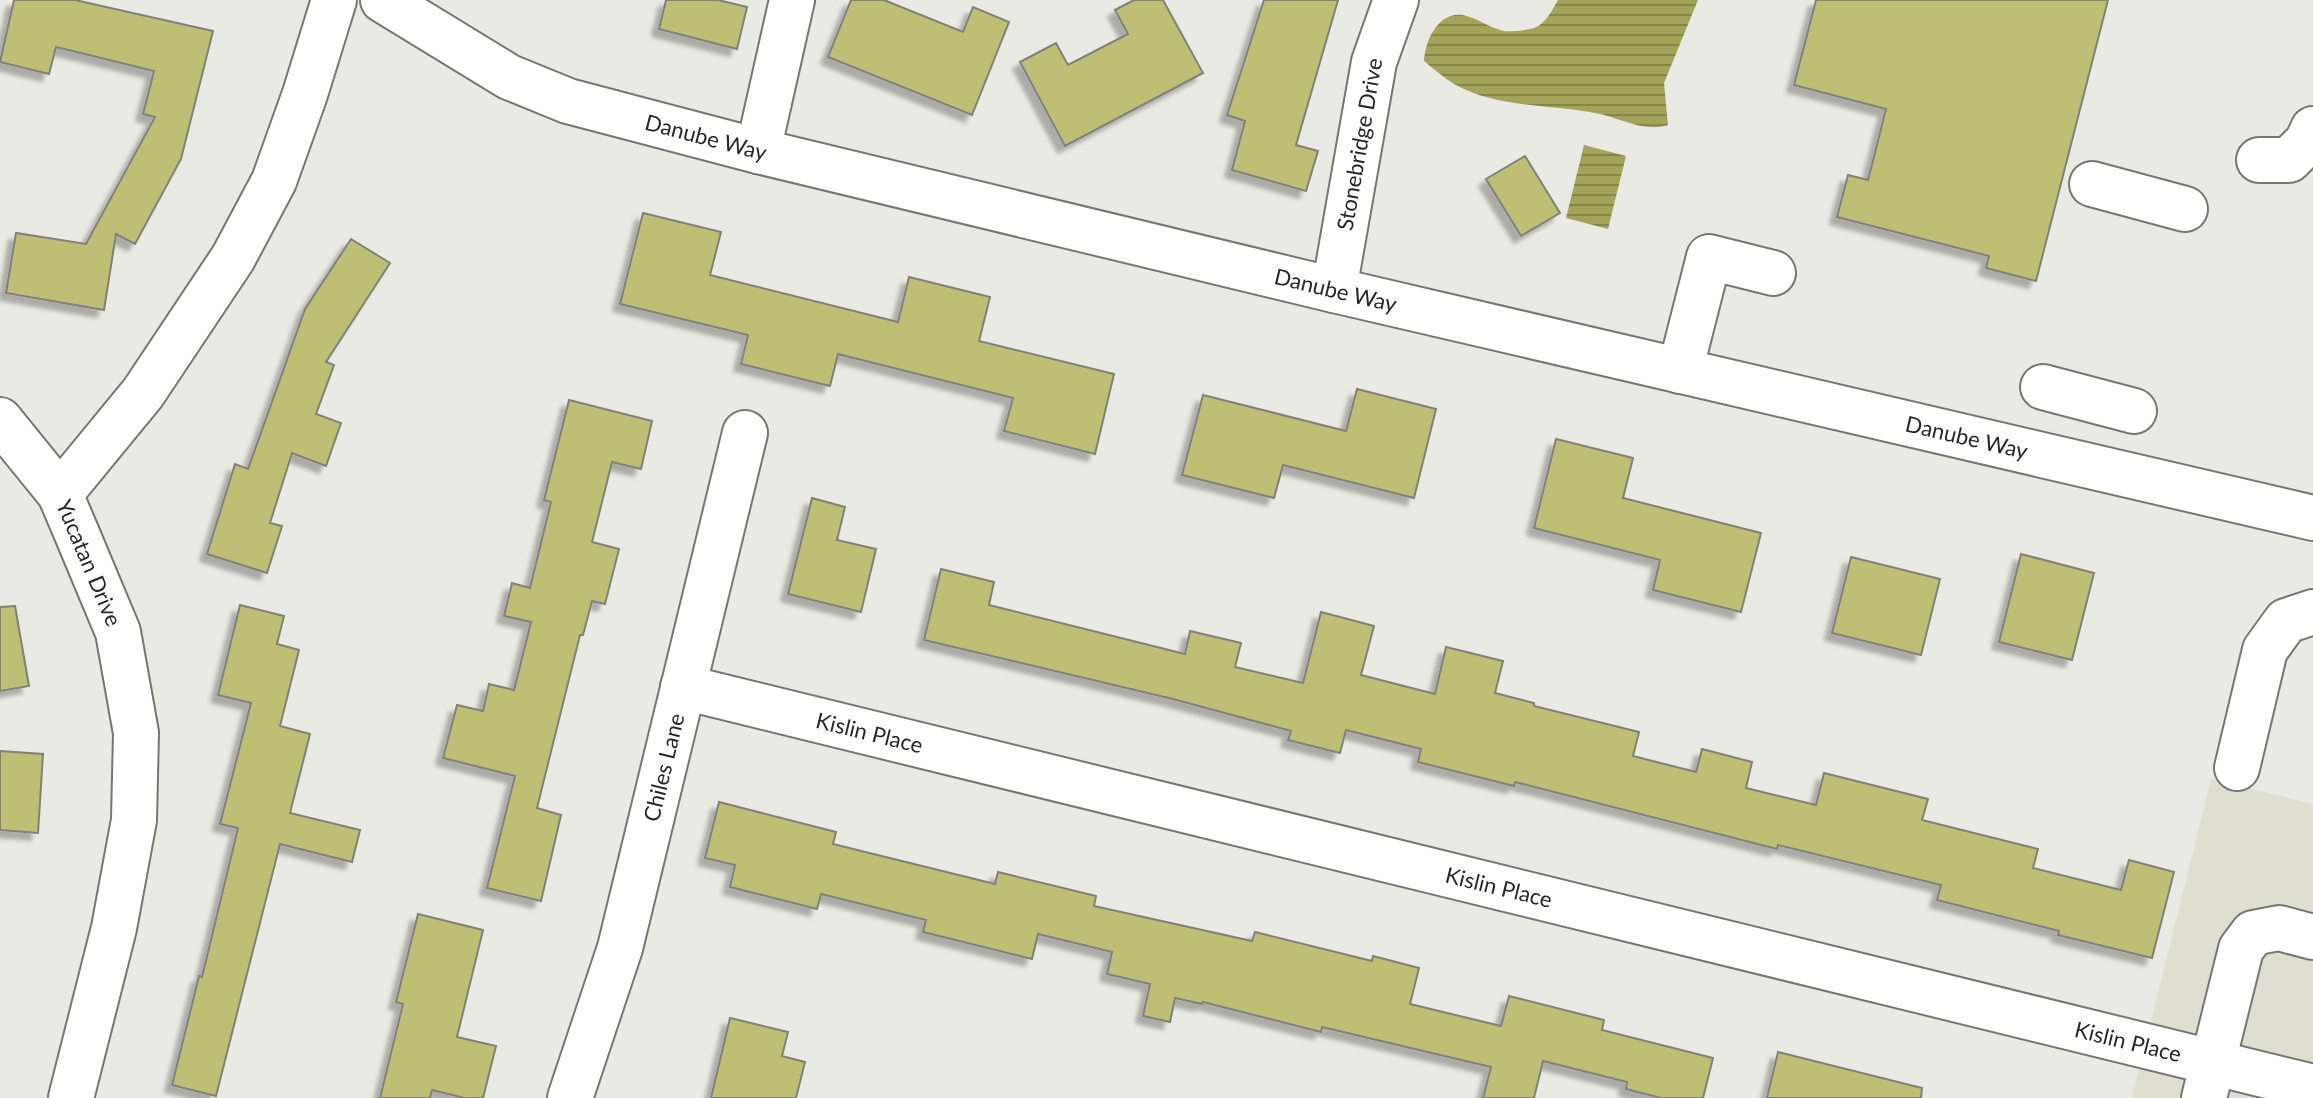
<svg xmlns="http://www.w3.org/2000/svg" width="2313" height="1098" viewBox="0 0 2313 1098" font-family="Lato,sans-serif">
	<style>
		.built { fill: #deded1 }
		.water { fill: url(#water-rules) }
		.building { fill: #bebe74; stroke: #81817c; stroke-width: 2; filter: url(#shadow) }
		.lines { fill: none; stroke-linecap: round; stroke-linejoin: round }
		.minor-casing { stroke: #777772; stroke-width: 48 }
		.minor { stroke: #fff; stroke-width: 44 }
		.labels { text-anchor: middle; stroke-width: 6; stroke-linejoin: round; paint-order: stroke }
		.street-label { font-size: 22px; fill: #282826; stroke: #fffffe }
	</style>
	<defs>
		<pattern id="water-rules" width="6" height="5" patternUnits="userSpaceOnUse" patternTransform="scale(2)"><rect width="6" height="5" fill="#a4a35a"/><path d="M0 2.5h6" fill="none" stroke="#86854a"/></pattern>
		<filter id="shadow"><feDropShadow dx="-7" dy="7" stdDeviation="2" flood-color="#0004"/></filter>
	</defs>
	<rect width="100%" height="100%" fill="#eaeae4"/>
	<path class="built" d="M2211,779L2313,804V1098H2132Z"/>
	<path class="water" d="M1558,0H1698L1664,83L1668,125C1643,133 1619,117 1595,113C1549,104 1496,108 1454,84C1444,78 1434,69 1424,61C1425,41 1438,11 1463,15C1477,18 1490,28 1504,31C1511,32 1527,30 1534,28C1546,24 1552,10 1558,0Z
		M1584,145L1626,156L1608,229L1566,218Z"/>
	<path class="building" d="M14,0H75L213,31L181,159L135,244L116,234L104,310L6,293L16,233L86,244L155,117L143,114L154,71L56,47L49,74L0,62Z
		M666,0H718L747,7L737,49L659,29Z
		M851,0H884L963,32L973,7L1009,22L972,115L828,57Z
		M1134,0H1163L1203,73L1065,146L1020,62L1056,43L1068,65L1128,34L1115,10Z
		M1264,0H1338L1296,145L1318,151L1306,191L1232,170L1245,121L1227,115Z
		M1816,0H2108L2036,281L1986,268L1989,256L1837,217L1848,175L1868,180L1886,109L1794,85Z
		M1525,156L1560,213L1521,236L1486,179Z
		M643,213L721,232L710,275L898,322L909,277L990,297L979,341L1114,374L1095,454L1004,431L1013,398L838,354L830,386L741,364L748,335L620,304Z
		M351,239L390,263L326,362L334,365L316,414L341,423L326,466L292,453L270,523L282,526L267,573L207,554L235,464L248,469L305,309Z
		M1357,389L1436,409L1414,498L1283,465L1274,498L1182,475L1203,395L1346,431Z
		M569,400L652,421L641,469L612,462L592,542L619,549L605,604L592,601L583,635H580L537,808L561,815L541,901L487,888L515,776L443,758L457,705L483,711L489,684L514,690L531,622L504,616L512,583L530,588L551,502L544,500Z
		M1556,439L1633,458L1623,498L1761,533L1741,612L1653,590L1660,560L1534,528Z
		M812,498L845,507L837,540L876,549L861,612L788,594Z
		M2021,554L2094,573L2072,660L1999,642Z
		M1851,557L1940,579L1921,655L1832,633Z
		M941,569L994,582L989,605L1185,654L1190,631L1241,643L1235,667L1303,683L1321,612L1374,626L1361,675L1435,694L1446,647L1503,661L1495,693L1534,703V706L1639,732L1633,756L1696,772L1702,749L1752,762L1746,788L1816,805L1824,773L1928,799L1922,820L2038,849L2033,868L2121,890L2129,860L2174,872L2152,958L2058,935L2059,931L1937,900L1941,885L1778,845L1777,849L1515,782L1514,786L1418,762L1421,749L1346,730L1340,753L1288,740L1291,731L1173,699L924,640Z
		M240,605L284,616L277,644L299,650L280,726L310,734L290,813L360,830L352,862L280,844L216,1096L172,1085L199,976L202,977L238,828L220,824L251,703L218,695Z
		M15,606L29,686L0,691V607Z
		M0,751L43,754L38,833L0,830Z
		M719,802L836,832L833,844L995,884L998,872L1096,896L1094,906L1252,941L1255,932L1372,961L1373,956L1419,968L1410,1004L1501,1026L1509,996L1604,1020L1602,1030L1713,1058L1703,1098H1661L1626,1089L1627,1082L1543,1061L1534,1098H1483L1491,1067L1322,1027L1321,1032L1203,1002L1202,1004L1175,998L1170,1022L1143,1016L1150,984L1107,974L1112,952L1038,934L1032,959L923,932L926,920L821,894L817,909L730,887L735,865L705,858Z
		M418,914L483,930L457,1037L496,1046L483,1098H465L432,1090L430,1098H380L403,1004L396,1002Z
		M730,1018L788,1032L782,1056L805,1062L796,1098H711Z
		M1778,1052L1922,1088L1921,1098H1767Z"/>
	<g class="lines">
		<g class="minor-casing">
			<g id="minor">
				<path id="s1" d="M383,0L509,77L568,101L758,151L1334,290L2313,518"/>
				<path d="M758,151L792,0"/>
				<path d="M2259,160H2289L2307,142L2313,129"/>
				<path d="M2092,184L2185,209"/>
				<path id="s2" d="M1334,290L1374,62L1396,0"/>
				<path d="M1680,371L1709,257L1773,273"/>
				<path d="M2043,387L2134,411"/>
				<path id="s3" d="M0,420L60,494L77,534L118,632L136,733L134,820L114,928L71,1098"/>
				<path d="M60,494L143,393L233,258L274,181L305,94L334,0"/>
				<path id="s4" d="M683,687L2313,1087"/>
				<path d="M2237,768L2265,650L2286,621L2313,612"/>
				<path id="s5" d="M570,1098L620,948L745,433"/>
				<path d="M2204,1098L2241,949L2253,933L2279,928L2313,937"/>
			</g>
		</g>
		<use href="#minor" class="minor"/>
	</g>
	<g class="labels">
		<g class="street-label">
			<text dy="8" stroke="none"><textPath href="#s1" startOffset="354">Danube Way</textPath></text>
			<text dy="8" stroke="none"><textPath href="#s2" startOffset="148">Stonebridge Drive</textPath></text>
			<text dy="8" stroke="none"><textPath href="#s1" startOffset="1002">Danube Way</textPath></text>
			<text dy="8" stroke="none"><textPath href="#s1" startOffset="1650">Danube Way</textPath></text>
			<text dy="8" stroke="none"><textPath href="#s3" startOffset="170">Yucatan Drive</textPath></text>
			<text dy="8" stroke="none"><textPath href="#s4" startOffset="192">Kislin Place</textPath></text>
			<text dy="8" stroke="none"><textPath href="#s5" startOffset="344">Chiles Lane</textPath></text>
			<text dy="8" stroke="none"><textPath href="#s4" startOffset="840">Kislin Place</textPath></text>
			<text dy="8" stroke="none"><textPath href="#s4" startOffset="1488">Kislin Place</textPath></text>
		</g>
	</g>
</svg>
